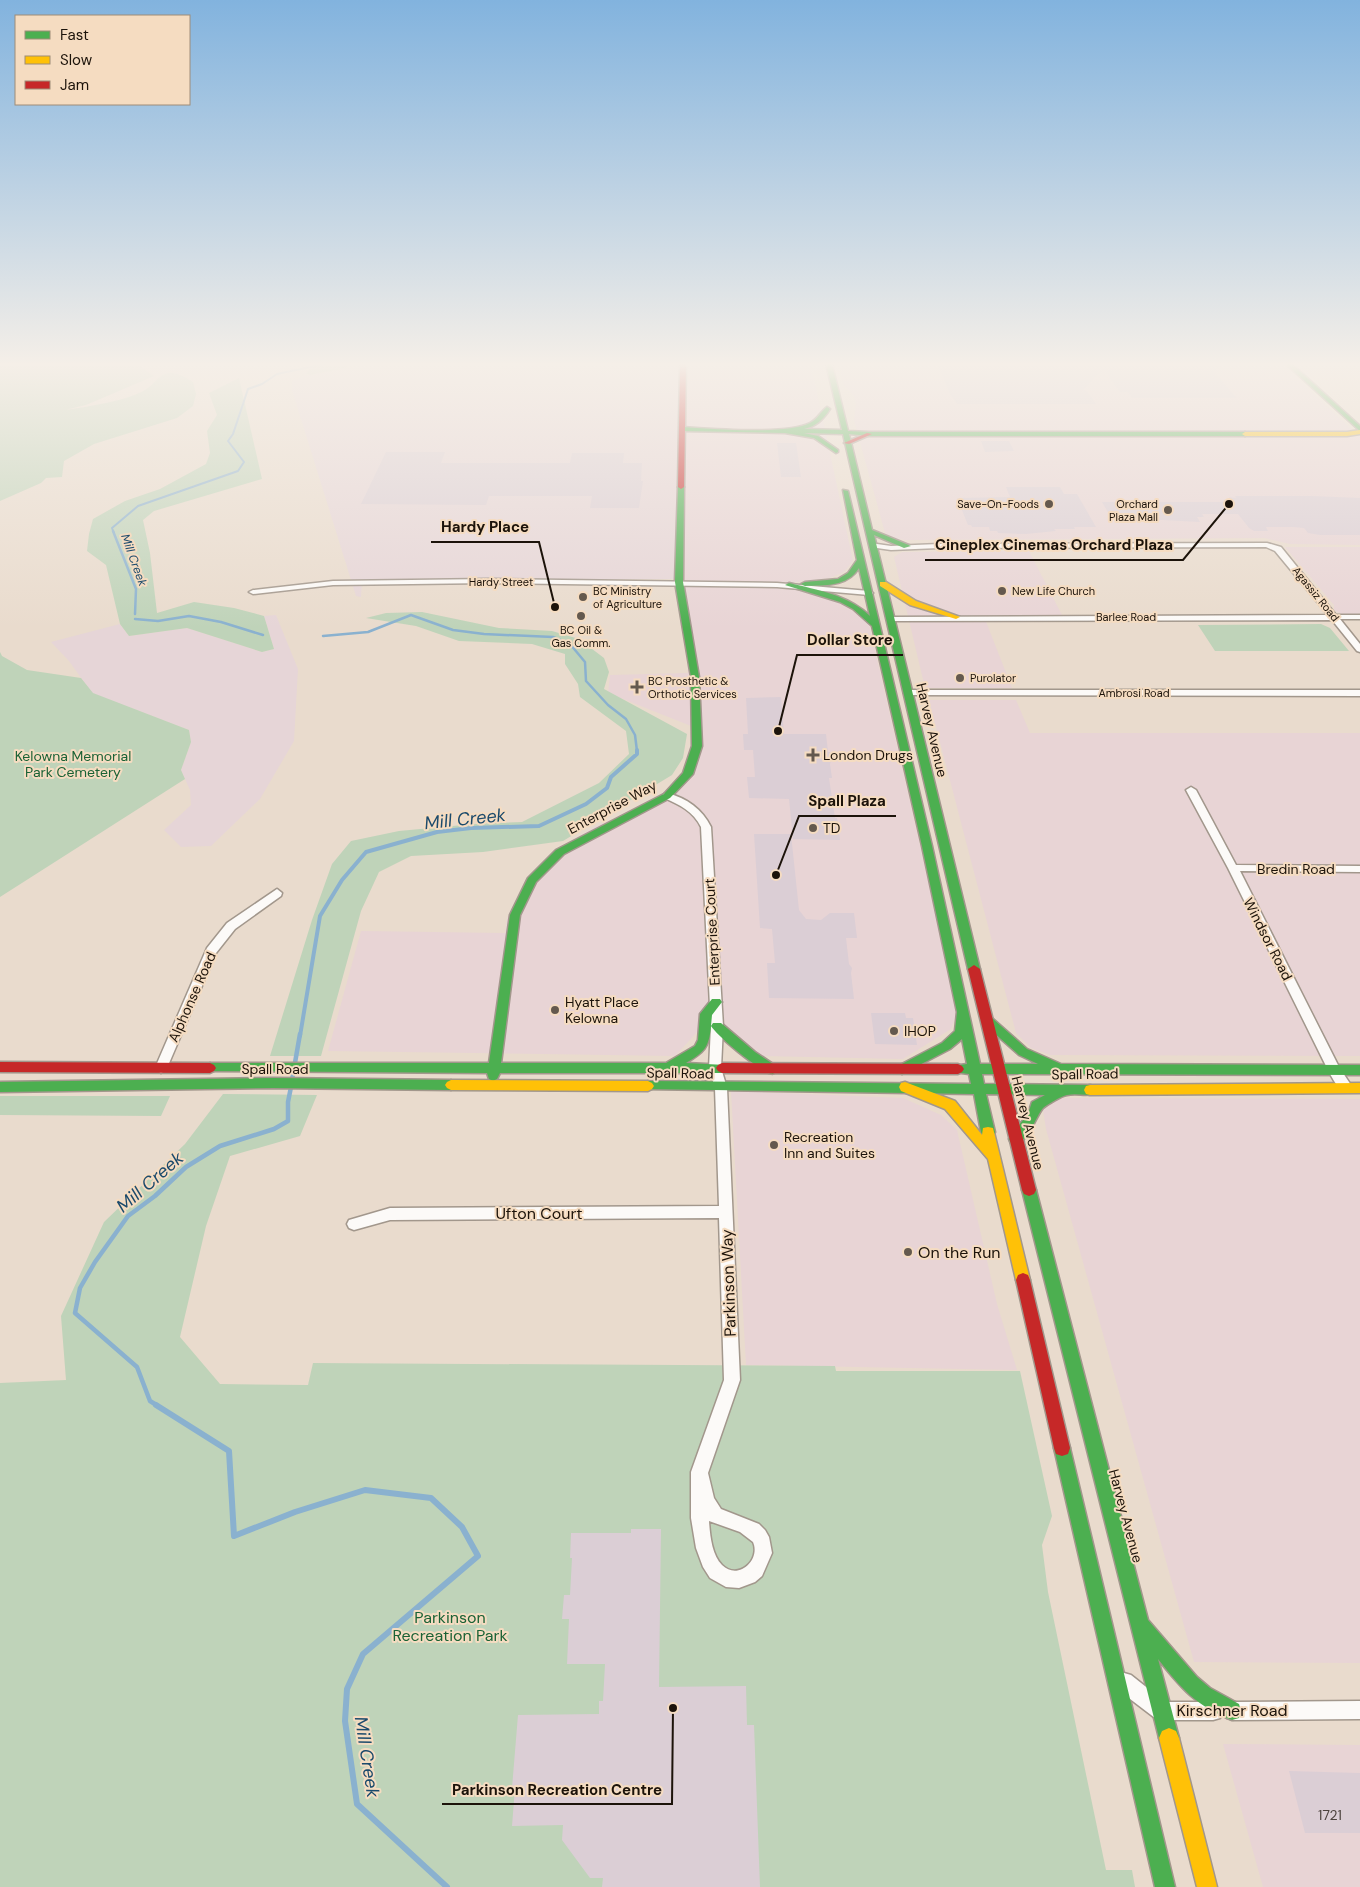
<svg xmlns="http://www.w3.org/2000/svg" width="1360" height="1887" viewBox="0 0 1360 1887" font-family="'DM Sans',sans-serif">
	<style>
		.commercial { fill: #e8d4d5 }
		.industrial { fill: #e6d5d7 }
		.green { fill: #bfd3b9 }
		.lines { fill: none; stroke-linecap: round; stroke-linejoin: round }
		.stream-far4 { stroke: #8ab1cf; stroke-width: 2 }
		.stream-far3 { stroke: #8ab1cf; stroke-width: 2.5 }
		.stream-far2 { stroke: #8ab1cf; stroke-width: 4 }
		.stream-far1 { stroke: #8ab1cf; stroke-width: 4.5 }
		.stream { stroke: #8ab1cf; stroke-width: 6 }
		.building { fill: #dbced5 }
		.street-casing { stroke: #a2978c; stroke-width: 3 }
		.fast-casing { stroke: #a2978c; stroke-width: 3 }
		.slow-casing { stroke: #a2978c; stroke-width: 3 }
		.jam-casing { stroke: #a2978c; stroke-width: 3 }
		.street { fill: #fcfaf8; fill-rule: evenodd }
		.fast { fill: #4caf50; fill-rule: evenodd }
		.slow { fill: #ffc107; fill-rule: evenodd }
		.jam { fill: #c62828; fill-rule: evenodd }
		.poi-dot { fill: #64594e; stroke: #f5dcc1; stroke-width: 2 }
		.labels { text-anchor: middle; stroke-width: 4; stroke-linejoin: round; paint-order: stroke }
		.far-poi-label { font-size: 11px; fill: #1c130a; stroke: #f5dcc1; text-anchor: start }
		.far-street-label { font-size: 11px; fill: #1c130a; stroke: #f5dcc1 }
		.far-water-label { font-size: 12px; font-style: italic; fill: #1b4a6c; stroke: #f5dcc1 }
		.street-label { font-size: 14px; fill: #1c130a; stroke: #f5dcc1 }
		.poi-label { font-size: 14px; fill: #1c130a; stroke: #f5dcc1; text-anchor: start }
		.park-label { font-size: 14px; fill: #1a6235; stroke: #f5dcc1 }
		.near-number-label { font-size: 14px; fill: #4c423d }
		.near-street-label { font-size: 16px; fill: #1c130a; stroke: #f5dcc1 }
		.near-poi-label { font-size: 16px; fill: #1c130a; stroke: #f5dcc1; text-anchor: start }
		.near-park-label { font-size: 16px; fill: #1a6235; stroke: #f5dcc1 }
		.near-water-label { font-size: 18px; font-style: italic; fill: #1b4a6c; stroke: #f5dcc1 }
		.leader { fill: none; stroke: #1c130a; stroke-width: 2 }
		.callout-dot { fill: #1c130a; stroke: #f5dcc1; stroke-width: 2 }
		.callout-label { font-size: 15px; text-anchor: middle; font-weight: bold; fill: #1c130a; stroke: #f5dcc1; stroke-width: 4; stroke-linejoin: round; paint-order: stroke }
	</style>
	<rect width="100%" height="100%" fill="#e9dbcd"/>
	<path class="commercial" d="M687,364H811L853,561L844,572L830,578L790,583L684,581Z
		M839,364H1282L1360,437V545L1290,544L1264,538L905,540L892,538L885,533L854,420L856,404L854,396L844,385Z
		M1285,547H1360V613L1353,616H1345L1334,610V605Z
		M1029,551L1064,619H985L1012,688H925L894,557L902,552Z
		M684,585L791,588L840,601L869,624L958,1010L951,1029L903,1059L762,1056L713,1015L675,1056L328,1051L361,931L505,933L507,918L527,879L556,850L596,826L633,811L662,793L684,773L691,742V726L608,693L610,675L688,673Z
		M929,700H1016L1030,733H1360V1056L1050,1055L1031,1048L1016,1033Z
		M731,1091L903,1098L941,1115L957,1130L997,1304L1017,1370L746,1365Z
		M1060,1098L1360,1099V1663L1194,1662L1046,1129L1043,1110Z
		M1223,1744L1360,1745V1887H1263Z"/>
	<path class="industrial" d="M360,364H679L675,579L362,580L361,597L356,596L292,390V381L300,377L356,367Z
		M276,615L298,669L294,741L260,799L211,846L181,847L164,830L191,805L190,790L181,770L191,742L189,730L92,693L69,661L51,642L120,624L129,636L187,628L262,652L274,649L264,616Z"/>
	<path class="green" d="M0,364H137L154,376L86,405L65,410C90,406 123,402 145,390C152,386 157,378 163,375C172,369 185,377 193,382L196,394L193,406L177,418L94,444L64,461L62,477L46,478L41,483L0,501Z
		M316,364H352L346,368L310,375L306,373Z
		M239,378L262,479L154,511L143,520L150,553L157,613L194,602L234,608L264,616L274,649L262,652L187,628L129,636L120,624L106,565L87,551L89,534L93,519L125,501L160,489L206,464L210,453L207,431L217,415L209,393Z
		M422,612L499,628L552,631L579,639L604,658L609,672L604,689L687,734L683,758L672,775L563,841L483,852L411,856L379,872L361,911L321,1056H270L312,920L332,864L351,841L399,831L474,824L522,822L599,783L629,754L626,731L580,697L578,684L565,664V654L532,644L459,641L416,626L366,618L386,613Z
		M1321,624L1330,628L1349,651H1215L1198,625Z
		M0,652L2,656L27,670L81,678L93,693L189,730L191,742L181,770L185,779L0,897Z
		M223,1094L317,1095L300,1136L230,1156L206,1226L180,1337L220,1384L308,1385L313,1363L835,1366L836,1371H1020L1052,1516L1042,1545L1048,1592L1106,1870H1132L1135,1887H0V1383L66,1380L61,1316L104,1222L185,1144Z
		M0,1096H170L161,1116L0,1115Z"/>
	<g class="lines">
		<path class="stream-far4" d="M114,533L112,528L138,506L238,471L244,462L228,441L233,434L248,389L262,384L277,374L324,364"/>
		<path class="stream-far3" d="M113,531L136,589L135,614
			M135,619L158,621L189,616L221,622L263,635
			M323,636L368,632L411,615L453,630L484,634L553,637L570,644L585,662L586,681L608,705L626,719L635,735L637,751"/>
		<path class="stream-far2" d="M300,1036L320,916L342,880L366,852L437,832L471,828L539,826L586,804L607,788L611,777L637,754V750"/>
		<path class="stream-far1" d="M292,1080L300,1034
			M158,1406L150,1401L137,1367L75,1313L80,1288L95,1262L128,1216L155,1196L186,1167L220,1146L274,1129L288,1121V1102L291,1087"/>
		<path class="stream" d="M156,1405L229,1451L234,1536L295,1512L365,1490L431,1498L462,1527L478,1556L363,1654L347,1689L345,1721L357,1804L447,1887"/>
	</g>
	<path class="building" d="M937,364H1226L1213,371L1237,398H1132L1128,392H1120L1103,369L1083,390L1087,391L1096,404H957L950,394Z
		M981,441H1009L1014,451L985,452Z
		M777,443H796L801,477H781Z
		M386,452H445L441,463H570L572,453H624L623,463H642L641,481H643L639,508H590L592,496H489L486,505L361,504Z
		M1006,487H1060L1064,494H1077L1096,527H1074L1075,529H1054L1056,531L1026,534L998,533L997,531H990L989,527H972L971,525H968L957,498L1010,497Z
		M1235,496H1312L1360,498V535H1320L1308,533L1304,528L1293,527H1266L1268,531H1254L1249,528L1238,514H1202L1204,517H1197L1200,522L1126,518L1123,514H1109L1102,502H1226L1224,500H1231L1229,497L1236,498Z
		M781,697L784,734H826L828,752H831L832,758L830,764L832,778H829L835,818H837L838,822L840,840L793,839L789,799L749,798L747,777H755L753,750H744L743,734H748L746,698Z
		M754,834H791L799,910L806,919L821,920L830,913H854L857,938H846L849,964L852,968L851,973L854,999L769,998L767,963H775L772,929L760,928Z
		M871,1013H905L906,1018H913L917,1045L875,1044Z
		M631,1529H661L659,1687L746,1686L747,1725H754L760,1887H602L603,1878H590L562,1840L563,1825L512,1826L515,1788H512L518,1715L599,1714V1701H603L605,1664H567L569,1619H562L564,1595H570L572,1558H570L571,1533H631Z
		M1289,1771L1360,1773V1833H1305Z"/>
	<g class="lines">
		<g class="street-casing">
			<path id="street" d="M870,543L891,546L939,544L1267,543L1281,547L1336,615H1360V619H1340L1360,644V652L1357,651L1332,620L891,621L887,619L891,617L1328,615L1275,551L1266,547L939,548L891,550L870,547Z
				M489,579L777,583L869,591L873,593L869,595L777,587L489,583L333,585L253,594L249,592L253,590L333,581Z
				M908,690H1360V696L905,695L904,693Z
				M1191,787L1196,790L1236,865L1360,866V872L1240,871L1339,1067L1353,1088L1351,1092C1340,1095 1333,1079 1328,1070L1228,868L1186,790Z
				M667,793C687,798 702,809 711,827L723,1026L721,1068L727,1088L740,1380L708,1473L714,1498L721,1509L759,1524L765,1530L769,1537L772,1553L762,1576L755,1582L739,1588L726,1587L710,1578L703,1567L696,1548L691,1518V1472L724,1380L719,1218L390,1220L354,1230L349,1228L347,1224L349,1220L390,1208L719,1206L715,1088L709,1068L711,1026L701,827C693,811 680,805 664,798L662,796L664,794ZM709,1521L740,1532L753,1542C761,1560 738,1581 722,1565C712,1555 710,1536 709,1521Z
				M277,889L282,893L281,896L235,929L216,953L167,1068L165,1071L161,1073L157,1071L155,1068L207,948L227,923Z
				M1124,1673L1131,1675L1165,1702H1213L1220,1704L1222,1711L1220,1718L1213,1720H1162L1155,1718L1117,1689L1115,1682L1117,1675Z
				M1360,1701V1719L1234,1720L1227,1718L1225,1711L1227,1704L1234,1702Z"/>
		</g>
		<g class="fast-casing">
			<path id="fast" d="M826,364H832L848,431L869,432H1245L1248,434L1245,436H869L849,434L872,530L911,546L904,548L874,535L980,969L974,973L968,969L843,434L804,433L818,436L838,450V452L836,453L814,438L785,433L683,431L680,429L683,427C713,429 786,435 810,423C818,419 821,411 827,407L830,409C823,420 816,426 804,429L842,430Z
				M1286,364H1292L1360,426V431Z
				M681,485L684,487L683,582L699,677L702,746L693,774L670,798L564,854L536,882L520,915L501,1063H666L695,1046L698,1040L700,1014L712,999H720L722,1002L712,1015L711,1026L713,1023H721L755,1052L776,1066L778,1069L776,1072C773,1074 773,1074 769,1073C757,1068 718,1037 711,1026C709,1048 704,1052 686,1063L726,1065L728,1068L726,1071L722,1073H500L497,1079L493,1081L489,1079L487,1073L206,1071L204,1068L206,1065L210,1063H489L510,915L528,878L556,850L664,794L683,773L692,746L691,677L675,582L678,487Z
				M843,490L848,491L932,846L980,1064H1038L1019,1055L984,1024L982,1021L984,1018H992L1027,1049L1061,1064L1360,1065V1075L982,1074L984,1084L1090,1085L1094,1086L1096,1090L1094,1094C1085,1096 1076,1093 1067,1095C1061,1096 1048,1104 1043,1108C1035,1117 1027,1148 1011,1143L1009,1139L1011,1135L1028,1114L1032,1102L1045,1095L986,1094L995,1132L993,1136L988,1137L983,1136L981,1132L974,1094L644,1089L642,1086L644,1083L648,1081L971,1084L969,1074L954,1072L952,1069L954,1066L967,1064L962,1039L950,1049L906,1072L902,1074L898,1072L896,1069L898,1066L942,1043L955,1031L957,1012L922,846L872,626L853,609L840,602L785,585L789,583C818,590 848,595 870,616L859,568C847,587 825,585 805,586L801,584L805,582L838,579L848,573L857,560Z
				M273,1078L451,1080L455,1082L457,1085L455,1088L451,1090L273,1088L0,1092V1082Z
				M1029,1184L1034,1186L1036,1190L1148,1620L1197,1677L1210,1688L1239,1704L1241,1711L1239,1718L1232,1720C1196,1706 1181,1688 1158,1659L1179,1738L1176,1745L1169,1748L1162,1745L1159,1738L1022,1190L1024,1186Z
				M1062,1440L1068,1442L1070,1448L1175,1887H1155L1054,1448L1056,1442Z"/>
		</g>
		<g class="slow-casing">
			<path id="slow" d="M1360,430V434L1347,436H1245L1242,434L1245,432H1347Z
				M880,582H886L916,601L960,617L956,619L910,605L880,586Z
				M451,1080L648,1081L652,1083L654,1086L652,1089L648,1091L451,1090L447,1088L445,1085L447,1082Z
				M905,1082L955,1101L982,1135L983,1128L988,1127L993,1128L1030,1280L1028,1285L1023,1287L1018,1285L1016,1280L988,1159L945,1109L901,1091L899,1087L901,1083Z
				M1360,1083V1093L1090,1095L1086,1094L1084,1090L1086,1086L1090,1085Z
				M1169,1728L1176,1731L1179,1738L1217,1887H1197L1159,1738L1162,1731Z"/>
		</g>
		<g class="jam-casing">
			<path id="jam" d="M680,364H686L684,487L681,489L678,487Z
				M867,433L872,434L849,444L844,443Z
				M974,965L980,969L1036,1190L1034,1194L1029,1196L1024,1194L1022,1190L968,969Z
				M0,1062L210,1063L214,1065L216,1068L214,1071L210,1073L0,1072Z
				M722,1063L958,1064L962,1066L964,1069L962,1072L958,1074L722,1073L718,1071L716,1068L718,1065Z
				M1023,1273L1028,1275L1030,1280L1070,1448L1068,1454L1062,1456L1056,1454L1054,1448L1016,1280L1018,1275Z"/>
		</g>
		<use href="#street" class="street"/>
		<use href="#fast" class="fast"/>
		<use href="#slow" class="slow"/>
		<use href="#jam" class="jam"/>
	</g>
	<linearGradient id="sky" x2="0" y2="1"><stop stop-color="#82b3de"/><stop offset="0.58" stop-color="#f5efe8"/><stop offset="1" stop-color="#f5efe8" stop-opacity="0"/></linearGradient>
	<rect width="1360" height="628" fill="url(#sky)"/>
	<g class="poi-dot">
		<circle cx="1049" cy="504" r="5"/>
		<circle cx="1168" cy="510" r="5"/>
		<circle cx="1002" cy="591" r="5"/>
		<circle cx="583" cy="597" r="5"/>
		<circle cx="581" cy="616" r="5"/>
		<circle cx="960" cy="678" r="5"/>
		<path d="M634.5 679.5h5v5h5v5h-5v5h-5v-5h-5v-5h5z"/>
		<path d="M810.5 747.5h5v5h5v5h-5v5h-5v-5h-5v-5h5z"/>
		<circle cx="813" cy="828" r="5"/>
		<circle cx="555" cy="1010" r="5"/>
		<circle cx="894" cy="1031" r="5"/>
		<circle cx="774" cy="1145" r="5"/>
		<circle cx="908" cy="1252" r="5"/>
	</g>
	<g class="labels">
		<g class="far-poi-label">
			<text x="1039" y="508" text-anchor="end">Save-On-Foods</text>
			<text x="1158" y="508" text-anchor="end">Orchard<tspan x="1158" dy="13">Plaza Mall</tspan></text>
			<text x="593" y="595">BC Ministry<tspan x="593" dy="13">of Agriculture</tspan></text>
			<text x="1012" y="595">New Life Church</text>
			<text x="581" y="634" text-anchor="middle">BC Oil &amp;<tspan x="581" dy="13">Gas Comm.</tspan></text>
			<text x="970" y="682">Purolator</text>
			<text x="648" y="685">BC Prosthetic &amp;<tspan x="648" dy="13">Orthotic Services</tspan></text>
		</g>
		<g class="far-street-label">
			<text x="501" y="586">Hardy Street</text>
			<text transform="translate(1316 594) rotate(51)" y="4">Agassiz Road</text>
			<text x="1126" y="621">Barlee Road</text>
			<text x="1134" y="697">Ambrosi Road</text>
		</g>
		<g class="far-water-label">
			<text transform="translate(134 560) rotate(70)" y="4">Mill Creek</text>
		</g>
		<g class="street-label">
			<text transform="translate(932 730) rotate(77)" y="5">Harvey Avenue</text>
			<text transform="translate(612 807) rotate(-28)" y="5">Enterprise Way</text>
			<text x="1296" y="874">Bredin Road</text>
			<text transform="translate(712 932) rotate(-93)" y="5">Enterprise Court</text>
			<text transform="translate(1268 939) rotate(63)" y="5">Windsor Road</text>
			<text transform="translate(192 997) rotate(-66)" y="5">Alphonse Road</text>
			<text x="275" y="1074">Spall Road</text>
			<text transform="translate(680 1073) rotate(1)" y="5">Spall Road</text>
			<text transform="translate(1085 1074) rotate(-1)" y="5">Spall Road</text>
			<text transform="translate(1028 1123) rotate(76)" y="5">Harvey Avenue</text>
			<text transform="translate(1126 1516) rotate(75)" y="5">Harvey Avenue</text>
		</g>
		<g class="poi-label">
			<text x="823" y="760">London Drugs</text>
			<text x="823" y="833">TD</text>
			<text x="565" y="1007">Hyatt Place<tspan x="565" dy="16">Kelowna</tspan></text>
			<text x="904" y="1036">IHOP</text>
			<text x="784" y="1142">Recreation<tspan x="784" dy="16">Inn and Suites</tspan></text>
		</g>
		<g class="park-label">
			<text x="73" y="761">Kelowna Memorial<tspan x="73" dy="16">Park Cemetery</tspan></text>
		</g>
		<g class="near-number-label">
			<text x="1330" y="1820">1721</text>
		</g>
		<g class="near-street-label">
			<text x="539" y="1219">Ufton Court</text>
			<text transform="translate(728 1283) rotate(-92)" y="6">Parkinson Way</text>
			<text x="1232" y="1716">Kirschner Road</text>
		</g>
		<g class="near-poi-label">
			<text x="918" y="1258">On the Run</text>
		</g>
		<g class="near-park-label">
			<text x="450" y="1623">Parkinson<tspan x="450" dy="18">Recreation Park</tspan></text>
		</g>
		<g class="near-water-label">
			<text transform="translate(465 819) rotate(-6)" y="6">Mill Creek</text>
			<text transform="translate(150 1182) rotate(-41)" y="6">Mill Creek</text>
			<text transform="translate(367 1757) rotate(81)" y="6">Mill Creek</text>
		</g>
	</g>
	<path class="leader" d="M555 607L539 542H431M1229 504L1183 560H925M778 731L797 655H903M776 875L799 816H896M673 1708L672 1804H442"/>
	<g class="callout-dot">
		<circle cx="555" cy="607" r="5"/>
		<circle cx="1229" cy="504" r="5"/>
		<circle cx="778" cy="731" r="5"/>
		<circle cx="776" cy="875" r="5"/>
		<circle cx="673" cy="1708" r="5"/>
	</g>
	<g class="callout-label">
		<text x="485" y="532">Hardy Place</text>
		<text x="1054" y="550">Cineplex Cinemas Orchard Plaza</text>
		<text x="850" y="645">Dollar Store</text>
		<text x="847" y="806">Spall Plaza</text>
		<text x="557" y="1795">Parkinson Recreation Centre</text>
	</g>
	<rect x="15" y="15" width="175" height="90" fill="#f5dcc1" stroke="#9e8c78"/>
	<rect x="25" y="31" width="25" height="8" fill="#4caf50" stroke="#9e8c78"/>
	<text x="60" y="40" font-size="15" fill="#1c130a">Fast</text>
	<rect x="25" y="56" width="25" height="8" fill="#ffc107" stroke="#9e8c78"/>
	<text x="60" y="65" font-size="15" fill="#1c130a">Slow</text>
	<rect x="25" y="81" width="25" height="8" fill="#c62828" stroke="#9e8c78"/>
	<text x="60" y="90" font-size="15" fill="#1c130a">Jam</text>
</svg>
